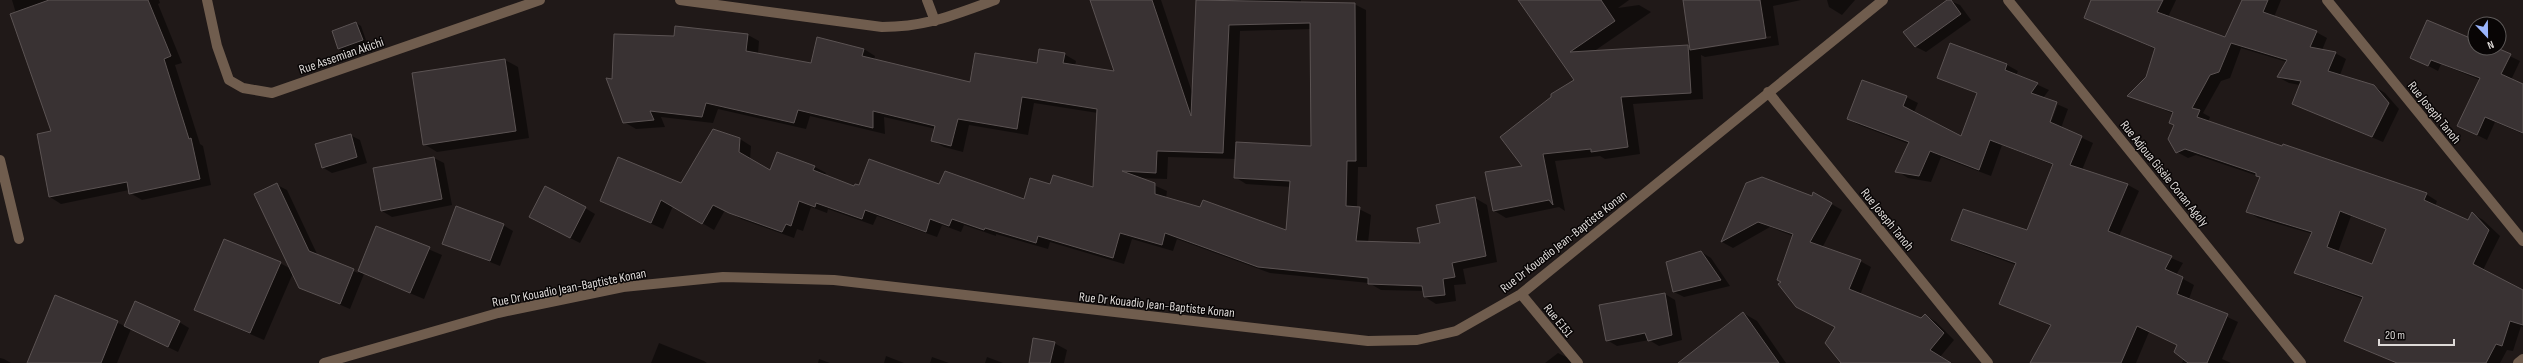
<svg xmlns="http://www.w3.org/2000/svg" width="2523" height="363" viewBox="0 0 2523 363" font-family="'Sofia Sans Condensed',sans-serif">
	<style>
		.shadow { fill: #0007; fill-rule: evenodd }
		.building { fill: #393233; stroke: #5b5353; fill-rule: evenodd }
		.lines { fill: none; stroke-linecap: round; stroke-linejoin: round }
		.street { stroke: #705d4e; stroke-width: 10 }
		.labels { text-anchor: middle; stroke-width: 3; stroke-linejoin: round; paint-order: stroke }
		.street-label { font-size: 13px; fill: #dedad8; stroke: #080505 }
	</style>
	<rect width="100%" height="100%" fill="#201918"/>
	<path class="shadow" d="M12,0H159L160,3L158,4L182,63L175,65L200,144L203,146L211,185L142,200L130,193L129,190L61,204L50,197L52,132Z
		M1091,0H1161L1193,95L1197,0H1301V4H1354L1366,10L1367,167H1358L1357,208L1371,215L1368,243L1421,244L1441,224L1475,198L1487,205L1497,262L1463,269L1466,284L1454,285L1456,301L1436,304L1425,297L1424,291L1381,290L1369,283L1270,273L1177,239L1173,251L1132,239L1124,264L1050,242L1048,249L996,234V236L964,225L961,232L942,225L937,237L877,216L873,225L828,209L827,213L811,207L803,231L797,229L794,238L741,219L725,210L714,230L673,206L663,229L601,201L682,184L740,139L751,146L750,160L771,172L815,167L826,173L825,176L855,187L940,186L1024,200L1051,185L1094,189L1098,113L1034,103L1028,135L969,125L963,152L944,147L933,141L936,129L884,117L885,134L810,116L806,129L718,109L713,123L661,117L665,127L636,129L624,122L613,80L675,37L748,35L759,41L758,54L812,64L864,49L875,56L874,60L970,83L1064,54L1076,61L1075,66L1115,72ZM1311,29L1312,147L1235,143L1240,31ZM1168,157L1236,159L1235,177L1246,184L1291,187L1287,232L1166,198L1167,191L1138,178L1167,179Z
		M1520,0H1629L1618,8L1639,5L1651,12L1593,52L1691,48L1684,0H1801L1773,6L1779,45L1705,57L1701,55L1703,99L1633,104L1640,154L1605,159L1600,156L1555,161L1565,211L1559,207L1506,218L1493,210L1524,166L1576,80ZM1771,36V38L1702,49V47Z
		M1827,0H1855L1842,15L1829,7Z
		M1948,0L1960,5L1971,20L1926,52L1916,47L1905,32Z
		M2092,0H2176L2168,17L2226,38L2244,0H2281L2274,17L2316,32L2327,38L2322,50L2335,53L2346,59L2340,75L2374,86L2385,93L2399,109L2383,142L2293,104L2300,85L2289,83L2278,77L2287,62L2241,48L2230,78L2221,81L2203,113L2210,117L2208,122L2426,194L2437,201L2435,206L2469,221L2473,214L2483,220L2500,236L2483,270L2523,290V327L2521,326L2513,351L2507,350L2500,363H2396L2346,340L2363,299L2306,278L2295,272L2313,234L2258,218L2248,212L2261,177L2196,155L2188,158L2177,152L2175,126L2170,123L2174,114L2128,95L2147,78L2155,49L2085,17ZM2351,216L2387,230L2372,266L2338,252Z
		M356,23L361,26L367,43L344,52L339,49Z
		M2475,40V48H2493L2520,61L2511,80L2523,85V134L2495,122L2487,140L2459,126L2480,80L2441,64L2438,71L2411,57Z
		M1951,44L2007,65L2018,71L2016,75L2049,90L2043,98L2068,109L2061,128L2093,143L2082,170L2128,185L2139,191L2119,236L2183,263L2176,275L2194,285L2189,299L2238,322L2222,359L2231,363H2182L2184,359L2178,345L2149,332L2136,363H2031L2051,326L2000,303L2016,265L1964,246L1952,240L2027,231L2053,165L2002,145L1991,176L1941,157L1931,182L1908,178L1897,171L1909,144L1859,125L1848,119L1906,97L1918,103L1914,112L1961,137L1978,94L1938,77ZM2055,104H2058L2049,127L2048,126Z
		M505,60L518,67L529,138L437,152L424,144Z
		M350,135L360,140L367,163L332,173L322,167Z
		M434,158L444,163L452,205L392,217L382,211L374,169Z
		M1747,183L1812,197L1814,194L1842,210L1822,248L1860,261L1871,267L1860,295L1921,320L1925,315L1936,322L1954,340L1940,357L1950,363H1843L1836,327L1782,282L1793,236L1770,227L1733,248L1722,242Z
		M277,185L287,190L318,256L358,273L377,227L442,255L424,299L364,274L350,309L299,287L293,273L264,340L195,310L280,263L291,269Z
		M585,208L595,214L580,243L540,223Z
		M503,225L513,231L500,266L443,243Z
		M1701,252L1711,258L1730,286L1684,297L1674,292Z
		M1665,294L1675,300L1682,340L1659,346L1649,340L1617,346L1607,340Z
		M56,297L125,326L179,322L189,328L178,352L131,329L117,363H29Z
		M1743,313L1757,321L1786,363H1698Z
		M659,343L704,361L707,363H651Z
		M1054,343L1067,350L1064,363H1030Z
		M1558,353L1572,360L1574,363H1545Z
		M886,356L904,363H884Z
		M932,357L949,363H930Z
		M987,357L1003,363H985Z
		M0,358L4,359L11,363H0Z
		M819,359L830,363H818Z"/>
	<path class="building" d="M49,0H148L171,56L164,59L189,139L191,138L200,179L129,194L127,182L49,197L37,134L51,131L10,14Z
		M1090,0H1152L1191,116L1196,0L1355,3L1356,161H1347L1346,206L1360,207L1356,241L1420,243L1417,228L1440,223L1436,205L1475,197L1486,256L1452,263L1455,277L1443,279L1445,295L1424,297L1422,286L1368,284V278L1258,267L1165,233L1162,245L1120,233L1113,258L1038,236L1036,243L985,228L984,230L952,219L949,226L930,219L926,232L865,210L862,219L816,203L815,207L799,201L791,226L786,224L782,232L729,213L713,205L702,224L661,200L651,223L600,201L618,157L681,183L713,129L740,138L739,152L770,170L777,152L815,166L813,170L854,186L855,184L859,185L869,159L939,184L945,171L1024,199L1030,178L1050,184L1053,175L1093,187L1097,109L1022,97L1017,129L958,119L951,146L931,141L935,126L873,111V128L798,110L794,123L706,103L702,117L650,111L654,120L623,123L606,78L612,79L614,34L674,36L675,26L748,34L746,51L811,63L817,37L864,49L862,56L970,82L975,53L1037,63L1039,49L1065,53L1063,63L1114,71ZM1310,23L1311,146L1236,142L1234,178L1290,181L1286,230L1203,200L1200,207L1155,194V183L1122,171L1156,173L1157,151L1223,153L1229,25Z
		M1518,0H1601L1615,21L1570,52L1688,45L1691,93L1621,97L1628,147L1591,152V149L1543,154L1553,205L1549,200L1493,211L1485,172L1522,166L1500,137L1551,97V94L1574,80Z
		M1683,0H1760L1766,38L1690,50Z
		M1947,0H1951L1961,14L1915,47L1903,32Z
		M2091,0H2163L2157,12L2225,37L2242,0H2268L2263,12L2317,31L2310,47L2336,52L2328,71L2374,85L2389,103L2372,137L2292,104L2301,81L2277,77L2287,60L2231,43L2219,72L2210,75L2192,108L2200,110L2197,117L2282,146L2283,144L2427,193L2424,200L2468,220L2472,212L2489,230L2473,264L2523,290V325L2510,321L2502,346L2496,344L2486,363H2397L2344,341L2363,297L2294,273L2312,232L2246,212L2260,177L2256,176V173L2185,149L2176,153L2168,139L2174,125L2169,123L2173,112L2127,96L2146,77L2155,48L2084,18ZM2340,211L2386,229L2372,264L2327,247Z
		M2427,20L2475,40V48H2497L2511,54L2501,74L2523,84V133L2485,117L2477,135L2457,126L2480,78L2431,60L2428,66L2410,58Z
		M356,22L363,40L338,49L332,31Z
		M1950,43L2007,64L2005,70L2038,83L2031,93L2057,102L2050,122L2082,136L2070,165L2128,184L2108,231L2172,256L2165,269L2183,277L2177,294L2228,314L2207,363H2188L2174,352L2177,345L2137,326L2121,363H2030L2051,325L1999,304L2016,263L1951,240L1963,209L2027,230L2053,164L1990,140L1979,170L1930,151L1919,176L1895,172L1909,142L1847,119L1862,80L1907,96L1903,106L1961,136L1977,93L1937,78Z
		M505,59L516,131L423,145L412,73Z
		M351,134L357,157L322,168L315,144Z
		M434,157L442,199L381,211L373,168Z
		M1762,177L1812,196L1813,192L1832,203L1810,242L1861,260L1849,289L1921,318L1925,314L1944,333L1930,350L1951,363H1841L1825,343L1835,327L1796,307L1778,284L1781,282L1777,280L1793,234L1758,222L1721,242L1746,183Z
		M277,183L309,251L354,269L340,304L299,288L254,194Z
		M545,186L586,207L570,238L529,217Z
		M456,206L504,224L490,261L442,244Z
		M376,226L430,247L410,293L358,271Z
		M224,239L281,262L250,333L194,310Z
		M1701,251L1721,280L1673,292L1666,262Z
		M1665,293L1672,335L1648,341L1645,333L1606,341L1599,305Z
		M55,295L118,321L101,363H27Z
		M135,301L180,321L168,347L124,326Z
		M1743,312L1779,363H1678Z
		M1033,338L1055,342L1050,363H1029Z"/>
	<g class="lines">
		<path class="street" d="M207,0L217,46L229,80L243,88L272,93L540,0
			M680,0L882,27C927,27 953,15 995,0
			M927,0L935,21
			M2008,0L2301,363
			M2327,0L2523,241
			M1768,92L1988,363
			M0,160L19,239
			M1521,294L1578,363
			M324,363L498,313L623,287L723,277L834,280L1368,341L1417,340L1456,331L1521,294L1883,0
			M2518,363L2523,359"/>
	</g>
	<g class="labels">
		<g class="street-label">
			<text transform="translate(341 55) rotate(-19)" y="5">Rue Assemian Akichi</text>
			<text transform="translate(2435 112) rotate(51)" y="5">Rue Joseph Tanoh</text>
			<text transform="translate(2165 173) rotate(51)" y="5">Rue Adjoua Gisèle Conan Agoly</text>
			<text transform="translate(1888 219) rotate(51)" y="5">Rue Joseph Tanoh</text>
			<text transform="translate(1563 241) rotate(-38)" y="5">Rue Dr Kouadio Jean-Baptiste Konan</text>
			<text transform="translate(569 287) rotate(-11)" y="5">Rue Dr Kouadio Jean-Baptiste Konan</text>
			<text transform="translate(1157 304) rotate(6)" y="5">Rue Dr Kouadio Jean-Baptiste Konan</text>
			<text transform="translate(1559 320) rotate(51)" y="5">Rue E151</text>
		</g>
	</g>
	<g transform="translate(2487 36) rotate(158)"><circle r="19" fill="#080505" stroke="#5e5a59"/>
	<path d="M0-3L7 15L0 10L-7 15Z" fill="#9ab5fd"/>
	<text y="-6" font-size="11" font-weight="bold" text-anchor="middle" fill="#dedad8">N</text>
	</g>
	<path d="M2379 339v6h75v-6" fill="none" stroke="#dedad8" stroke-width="2"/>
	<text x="2385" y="339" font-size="12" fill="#dedad8" stroke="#080505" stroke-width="3" paint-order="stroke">20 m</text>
</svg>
